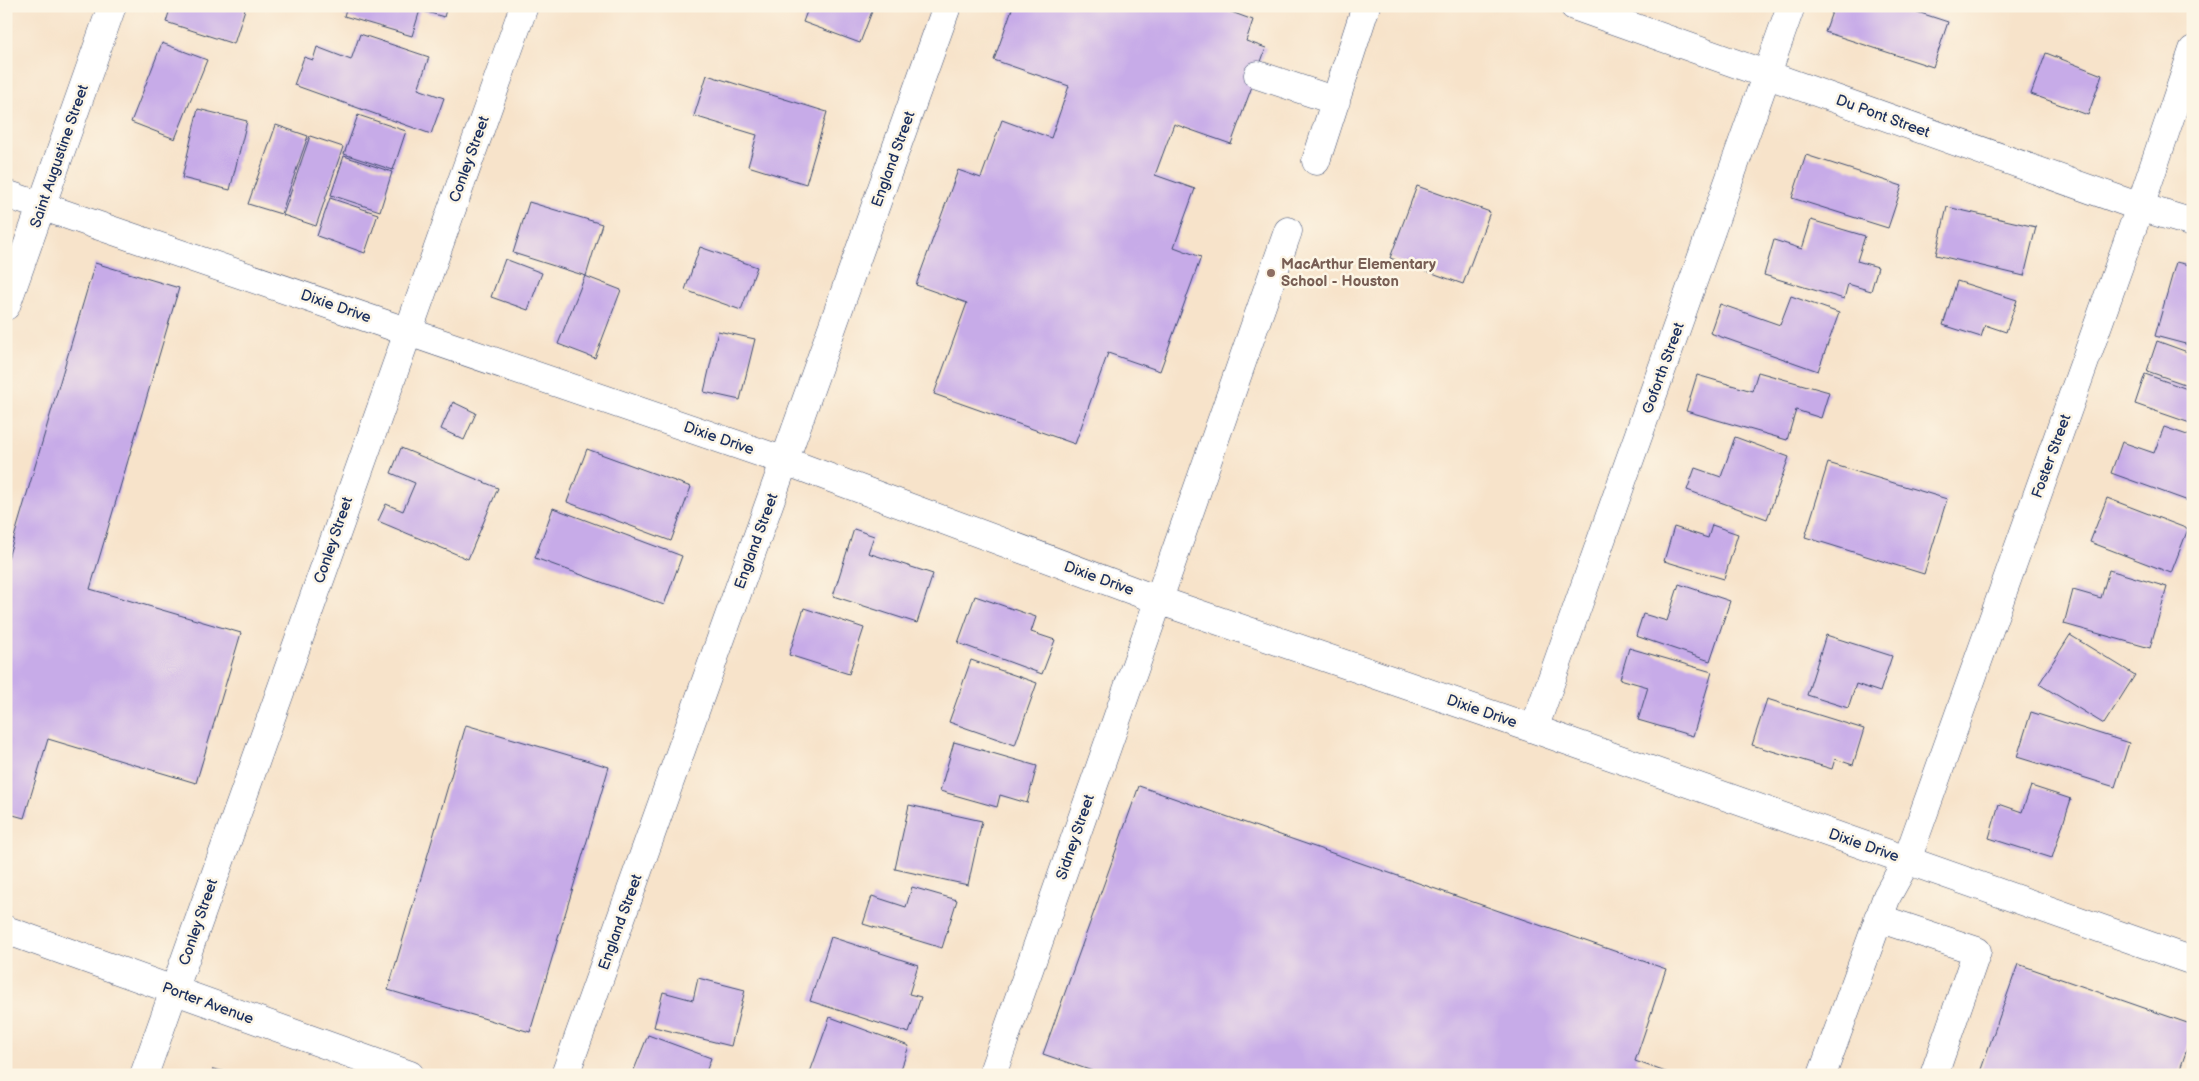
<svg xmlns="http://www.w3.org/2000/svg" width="2199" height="1081" viewBox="0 0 2199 1081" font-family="'Balsamiq Sans',sans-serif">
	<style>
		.building { fill: #c7abe8 }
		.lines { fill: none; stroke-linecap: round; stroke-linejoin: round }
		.minor-casing { stroke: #3c4a6e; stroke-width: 29 }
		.minor { stroke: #fff; stroke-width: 28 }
		.education-dot { fill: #8d6e63; stroke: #fcf5e5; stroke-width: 2 }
		.labels { text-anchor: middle; stroke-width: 5; stroke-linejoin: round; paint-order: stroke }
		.street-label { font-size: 15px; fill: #1b2f5e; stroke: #fcf5e5 }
		.education-label { font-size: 15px; font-weight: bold; fill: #785e54; stroke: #fcf5e5; text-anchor: start }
	</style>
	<rect width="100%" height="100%" fill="#fcf5e5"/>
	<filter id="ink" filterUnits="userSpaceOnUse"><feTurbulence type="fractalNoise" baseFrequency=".02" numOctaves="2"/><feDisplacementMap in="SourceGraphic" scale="10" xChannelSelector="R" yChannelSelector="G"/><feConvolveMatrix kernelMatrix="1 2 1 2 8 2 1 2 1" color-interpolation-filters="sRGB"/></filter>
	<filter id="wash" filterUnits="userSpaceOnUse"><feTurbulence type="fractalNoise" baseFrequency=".0096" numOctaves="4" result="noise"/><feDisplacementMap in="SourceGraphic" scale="20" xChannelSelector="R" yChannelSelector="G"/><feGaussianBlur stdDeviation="1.12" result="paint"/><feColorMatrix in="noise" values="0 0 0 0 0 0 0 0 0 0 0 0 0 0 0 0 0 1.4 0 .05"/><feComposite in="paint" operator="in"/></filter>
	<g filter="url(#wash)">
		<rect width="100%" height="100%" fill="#f7e3ca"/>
		<g id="blocks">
			<path class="building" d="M171,6H246L234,44L166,22Z
				M347,6H447L444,17L420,10L412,36L344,16Z
				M809,6H874L860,43L803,22Z
				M1013,6H1215L1253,20L1246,41L1266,48L1231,144L1174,124L1155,175L1195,189L1174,247L1201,257L1160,371L1108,353L1075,444L934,394L967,303L916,285L958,170L981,178L1002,120L1051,138L1069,86L994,60Z
				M1834,6H1899L1948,22L1933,67L1825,32Z
				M360,34L429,57L418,89L444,98L431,134L294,85L304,57L313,60L317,47L351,60Z
				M162,43L207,60L175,139L131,122Z
				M2046,53L2102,75L2088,115L2031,94Z
				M707,75L827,112L806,184L748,166L757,135L694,116Z
				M198,109L247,121L230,190L182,178Z
				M358,115L406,131L393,170L344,154Z
				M276,125L308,136L281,214L248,204Z
				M310,136L343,147L316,226L283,215Z
				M1806,155L1902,186L1888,228L1792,198Z
				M344,156L392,172L380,211L331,195Z
				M1417,186L1490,212L1463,284L1390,258Z
				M330,198L378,214L365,253L317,236Z
				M529,202L602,224L586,276L513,253Z
				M1947,207L2036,227L2024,276L1936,255Z
				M1811,220L1865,236L1857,261L1878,267L1871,291L1848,284L1844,299L1764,275L1774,240L1802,249Z
				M700,247L757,267L741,310L685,290Z
				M505,259L542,273L528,310L491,297Z
				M2176,262L2193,266V346L2155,336Z
				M95,263L179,288L90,589L241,633L196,783L48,739L24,818L6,813V558H8Z
				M585,276L621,290L595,358L558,344Z
				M1957,281L2017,300L2006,332L1985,325L1981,337L1943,325Z
				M1791,296L1839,313L1818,371L1710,333L1720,304L1780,325Z
				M718,331L755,339L740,400L704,392Z
				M2157,341L2193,354V387L2147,371Z
				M1758,372L1829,392L1821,418L1796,410L1787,440L1686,411L1697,375L1752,391Z
				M2145,374L2193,391V424L2135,404Z
				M453,402L476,413L464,440L441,429Z
				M2164,427L2193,437V496L2191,502L2111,473L2122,442L2154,453Z
				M1735,437L1789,457L1767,519L1687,490L1695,468L1721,477Z
				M401,448L498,488L468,559L378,521L386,504L403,511L415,483L391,473Z
				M587,449L691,487L671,541L567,502Z
				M1828,463L1947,499L1924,574L1805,537Z
				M2107,498L2188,529L2171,573L2090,542Z
				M553,508L682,556L664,605L535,558Z
				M1712,525L1738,534L1724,579L1664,561L1674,527L1708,538Z
				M854,529L874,536L868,553L933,574L917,623L833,596Z
				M2109,570L2167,587L2150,648L2064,624L2073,590L2101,598Z
				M1679,584L1730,601L1710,661L1636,636L1643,614L1667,621Z
				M975,596L1036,617L1031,632L1055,640L1042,674L958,643Z
				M804,608L864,628L849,674L789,655Z
				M1826,635L1892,656L1880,692L1856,684L1848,708L1807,695Z
				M2070,635L2135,675L2104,724L2039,684Z
				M1629,648L1712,672L1693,736L1638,720L1648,687L1620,679Z
				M971,660L1037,683L1015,745L949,722Z
				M1767,699L1864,729L1853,765L1835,759L1832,769L1752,745Z
				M2031,712L2129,743L2115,787L2017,757Z
				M466,725L609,767L530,1032L388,990Z
				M954,742L1037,766L1027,803L1000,795L997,807L940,791Z
				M1139,786L1666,969L1635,1061L1674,1075H1104L1043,1054Z
				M2031,786L2071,799L2052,858L1989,838L1999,804L2022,812Z
				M909,805L982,821L968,885L895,869Z
				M912,887L957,900L942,948L863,924L872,896L906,907Z
				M831,937L918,965L909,994L921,997L909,1033L810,1001Z
				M2018,964L2193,1025V1032L2178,1075H1979Z
				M698,978L745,990L731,1046L654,1027L663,992L693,1000Z
				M830,1017L909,1046L899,1075H809Z
				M648,1035L711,1058L705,1075H632Z
				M213,1069L236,1074V1075H211Z"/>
		</g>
	</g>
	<g filter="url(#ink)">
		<use href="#blocks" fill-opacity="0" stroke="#3c4a6e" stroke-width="1"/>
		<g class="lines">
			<g class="minor-casing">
				<path id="minor" d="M1574,6L2140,207L2193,223
					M1258,75L1336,101
					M1316,161L1366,6
					M6,194L785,461L1158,600L1534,729L2193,961
					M6,306L112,6
					M1534,729L1791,6
					M1878,918L1977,951L1934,1075
					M6,930L410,1075
					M144,1075L524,6
					M565,1075L947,6
					M992,1075L1288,231
					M1822,1075L1887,896L1907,860L2140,207L2193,50"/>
			</g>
			<use href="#minor" class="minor"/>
		</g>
	</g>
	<circle class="education-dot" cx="1271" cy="273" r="5"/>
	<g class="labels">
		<g class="street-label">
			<text transform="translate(1883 116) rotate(20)" y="5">Du Pont Street</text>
			<text transform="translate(59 156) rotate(-71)" y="5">Saint Augustine Street</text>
			<text transform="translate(469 159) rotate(-70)" y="5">Conley Street</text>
			<text transform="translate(893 159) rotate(-70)" y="5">England Street</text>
			<text transform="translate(336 306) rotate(19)" y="5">Dixie Drive</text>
			<text transform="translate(1663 368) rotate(-70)" y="5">Goforth Street</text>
			<text transform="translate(719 438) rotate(19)" y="5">Dixie Drive</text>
			<text transform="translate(2051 456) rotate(-70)" y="5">Foster Street</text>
			<text transform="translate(333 540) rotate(-71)" y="5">Conley Street</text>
			<text transform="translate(756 541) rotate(-70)" y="5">England Street</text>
			<text transform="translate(1099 578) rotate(20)" y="5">Dixie Drive</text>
			<text transform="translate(1482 711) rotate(19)" y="5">Dixie Drive</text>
			<text transform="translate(1075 837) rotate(-71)" y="5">Sidney Street</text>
			<text transform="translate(1864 845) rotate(19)" y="5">Dixie Drive</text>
			<text transform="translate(198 922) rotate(-71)" y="5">Conley Street</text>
			<text transform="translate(620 922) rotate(-70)" y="5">England Street</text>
			<text transform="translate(208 1003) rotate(20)" y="5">Porter Avenue</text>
		</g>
		<g class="education-label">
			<text x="1281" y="269">MacArthur Elementary<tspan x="1281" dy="17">School - Houston</tspan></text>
		</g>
	</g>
	<rect width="2199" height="1081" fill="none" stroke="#fcf5e5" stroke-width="25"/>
</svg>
